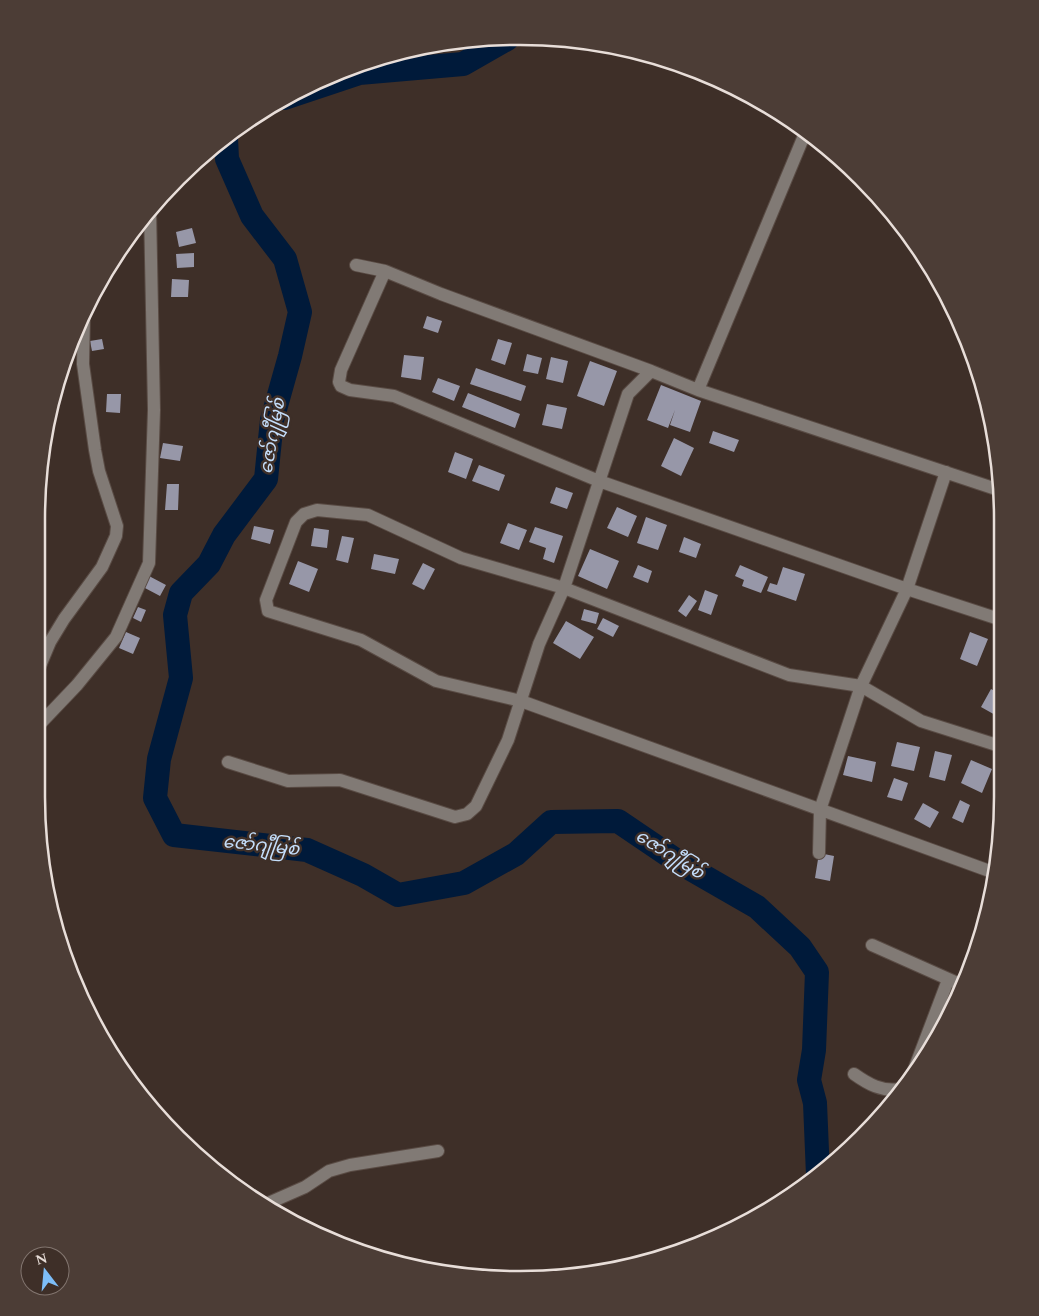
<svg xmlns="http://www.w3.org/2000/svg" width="1039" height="1316" viewBox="0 0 1039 1316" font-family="Spectral,'Noto Sans Myanmar',serif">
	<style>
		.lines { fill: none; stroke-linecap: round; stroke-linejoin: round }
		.river { stroke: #001a3a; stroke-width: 24 }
		.building { fill: #9797a8 }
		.minor-casing { stroke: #594b44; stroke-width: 14 }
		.minor { stroke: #817a75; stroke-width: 12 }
		.labels { text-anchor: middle; stroke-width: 5; stroke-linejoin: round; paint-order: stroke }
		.water-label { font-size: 18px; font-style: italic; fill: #c4defb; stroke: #3e2f28 }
		.rim { fill: none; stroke: #e8ded9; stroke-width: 2.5 }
	</style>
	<rect width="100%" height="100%" fill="#3e2f28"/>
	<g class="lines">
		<path class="river" d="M284,98L359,73L463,64L507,39
			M226,138L227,159L252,216L285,259L300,312L290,356L272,420L266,479L224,535L209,564L181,593L175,615L181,678L159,759L155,798L174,835L307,850L363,875L398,895L464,883L516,854L551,822L618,821L677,861L757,907L800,947L817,972L814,1050L809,1080L815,1103L818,1175"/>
	</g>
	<path class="building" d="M192,228L196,243L179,247L176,232Z
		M194,253V267L177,268L176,254Z
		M101,278L105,291L93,295L99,283Z
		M172,279L189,280L188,297H171Z
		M427,316L442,321L438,333L423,328Z
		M102,339L104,349L92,351L90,341Z
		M498,339L512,343L505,365L491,360Z
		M527,354L542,358L538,374L523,371Z
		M404,355L424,357L421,380L401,377Z
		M551,357L568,361L563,383L546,379Z
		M590,361L617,371L604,406L577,396Z
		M476,368L526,386L521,401L470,384Z
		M438,378L460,386L454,401L432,392Z
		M661,385L701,401L690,432L670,425L675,410L668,428L647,420Z
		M468,393L520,414L515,428L462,407Z
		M107,394H121L120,413L106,412Z
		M547,404L567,408L562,429L542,425Z
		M713,431L739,440L734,452L709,443Z
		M674,438L694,448L681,476L661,466Z
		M163,443L183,446L180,461L160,458Z
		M455,452L473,459L466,479L448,472Z
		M479,465L505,475L499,491L472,481Z
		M167,484H179L178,510H165Z
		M556,487L573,493L567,509L550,503Z
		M617,507L637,516L628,537L607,528Z
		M646,517L667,525L658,550L637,543Z
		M508,523L527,530L519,550L500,543Z
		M254,526L274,530L270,544L251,539Z
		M535,527L563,536L554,563L543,559L546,548L529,542Z
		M314,528L329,530L327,548L311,546Z
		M342,536L354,538L348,563L336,560Z
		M684,537L701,544L696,558L679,552Z
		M590,549L619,561L607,589L578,576Z
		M374,554L399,559L395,574L371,569Z
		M298,561L318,569L309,592L289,584Z
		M423,563L435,569L424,590L412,584Z
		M638,565L652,571L648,583L633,577Z
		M740,565L768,577L761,593L742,586L744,580L735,576Z
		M783,567L805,574L796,601L767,591L770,583L777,585Z
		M149,576L166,585L160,596L143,587Z
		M705,590L718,595L711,615L698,610Z
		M689,595L697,601L686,617L678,611Z
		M138,607L146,610L141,622L133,618Z
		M584,609L599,613L596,624L581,620Z
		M603,618L619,626L613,637L597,629Z
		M566,621L594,637L580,659L553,643Z
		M126,632L140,638L133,654L119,648Z
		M970,632L988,639L977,666L960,659Z
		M991,689L1002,695V706L997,716L981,707Z
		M897,742L920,747L914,771L891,766Z
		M935,751L952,755L945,781L929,777Z
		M848,756L876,762L872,782L843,775Z
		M971,760L992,769L982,793L961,783Z
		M894,778L908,783L902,801L887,797Z
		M1003,781V795L998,793Z
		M960,800L970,805L963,823L952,818Z
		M923,803L939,812L930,828L914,819Z
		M819,853L834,856L830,881L815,878Z
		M986,902L989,904L986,916L980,911Z
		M52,913H57V932L53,921Z"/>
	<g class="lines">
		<g class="minor-casing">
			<path id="minor" d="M356,265L385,271L441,294L651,371
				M385,271L341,370L339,382L341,386L350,390L394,396L599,481L907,589L1002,620
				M698,390L806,131
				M37,673L50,642L64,619L102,567L116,536L117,526L99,471L95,450L83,364L84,315
				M36,728L77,685L116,637L149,563L154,410L150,209
				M228,762L288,781L340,780L455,817L467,814L476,806L508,740L539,644L564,588L628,394L651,371L698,390L1002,491
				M819,853L820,810L861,686L907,589L946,472
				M995,873L521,701L436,681L361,640L268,611L266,600L296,522L304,514L317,510L368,515L461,558L564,588L789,675L861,686L921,721L1003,747
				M872,945L964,986
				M854,1074C868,1084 882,1092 900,1089
				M912,1075L948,980
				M264,1205L305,1187L329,1171L350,1165L438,1151"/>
		</g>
		<use href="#minor" class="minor"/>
	</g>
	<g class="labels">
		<g class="water-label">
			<text transform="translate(272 436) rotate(-80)" y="6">ဇော်ဂျီမြစ်</text>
			<text transform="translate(261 845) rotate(6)" y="6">ဇော်ဂျီမြစ်</text>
			<text transform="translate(670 854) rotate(32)" y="6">ဇော်ဂျီမြစ်</text>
		</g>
	</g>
	<path d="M0 0H1039V1316H0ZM519 45H520A474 474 0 0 1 994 519V797A474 474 0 0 1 520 1271H519A474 474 0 0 1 45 797V519A474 474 0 0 1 519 45Z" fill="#4c3d36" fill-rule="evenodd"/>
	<path class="rim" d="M519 45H520A474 474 0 0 1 994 519V797A474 474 0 0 1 520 1271H519A474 474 0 0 1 45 797V519A474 474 0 0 1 519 45Z"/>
	<g transform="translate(45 1271) rotate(344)"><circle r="24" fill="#3e2f28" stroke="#82756f"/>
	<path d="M0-4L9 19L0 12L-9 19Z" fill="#7dbef9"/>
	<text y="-8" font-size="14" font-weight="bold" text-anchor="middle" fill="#e8ded9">N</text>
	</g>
</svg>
